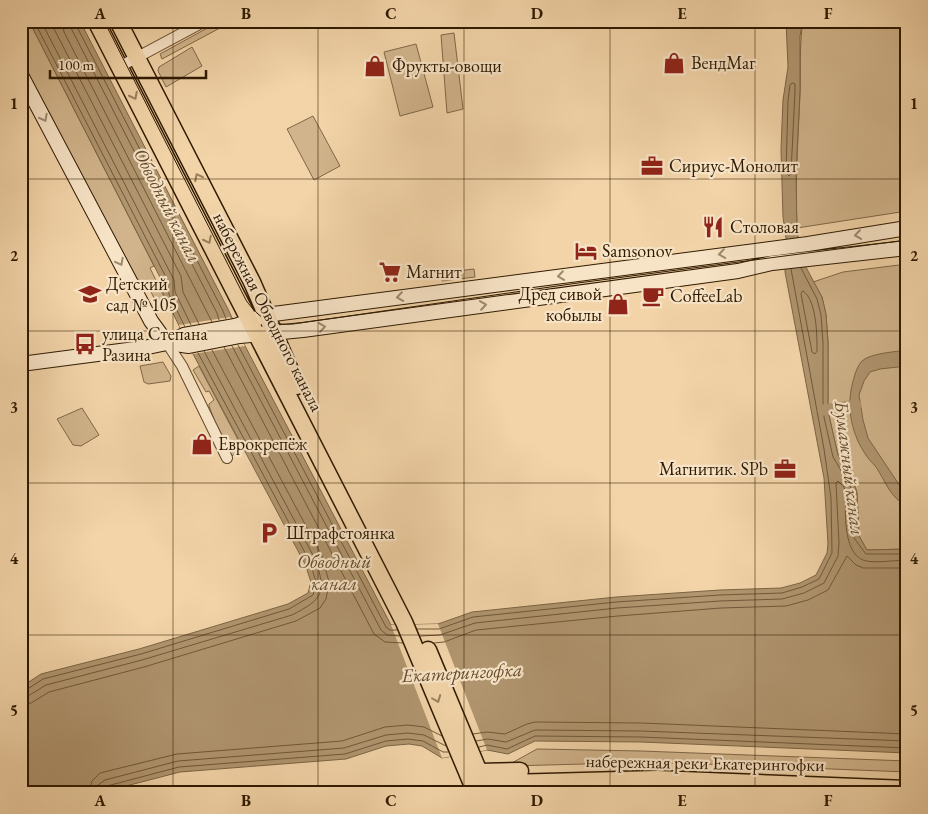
<svg xmlns="http://www.w3.org/2000/svg" width="928" height="814" viewBox="0 0 928 814" font-family="'EB Garamond',serif">
	<style>
		.green { fill: #d1b48b; stroke: #806746 }
		.water { fill: #b0956f; stroke: #7c6443 }
		.pier { fill: #f2d4a8 }
		.lines { fill: none; stroke-linecap: round; stroke-linejoin: round }
		.shore { stroke: #705838; stroke-width: 1 }
		.canal { stroke: #b0956f; stroke-width: 11 }
		.street-casing { stroke: #60482a; stroke-width: 12 }
		.secondary-casing { stroke: #2f1a00; stroke-width: 16 }
		.primary-casing { stroke: #2f1a00; stroke-width: 19 }
		.street { stroke: #f7e3c6; stroke-width: 10 }
		.secondary { stroke: #f7e3c6; stroke-width: 14 }
		.primary { stroke: #f2d4a8; stroke-width: 16 }
		.tram { stroke: #2f1a00; stroke-width: 1 }
		.oneway { stroke: #9a805c }
		.oneway2 { stroke: #9d896d }
		.grid { fill: none; stroke: #2f1a00; stroke-width: 1; stroke-opacity: 0.55 }
		.labels { text-anchor: middle; stroke-width: 4.5; stroke-linejoin: round; paint-order: stroke }
		.poi-label { font-size: 18px; fill: #2f1a00; stroke: #f7e3c6; text-anchor: start }
		.street-label { font-size: 18px; fill: #2f1a00; stroke: #f7e3c6 }
		.water-label { font-size: 19px; font-style: italic; fill: #634b2c; stroke: #f7e3c6 }
		.neatline { fill: none; stroke: #2f1a00; stroke-width: 2 }
		.grid-label { font-size: 16px; text-anchor: middle; font-weight: bold; fill: #2f1a00 }
	</style>
	<rect width="100%" height="100%" fill="#f2d4a8"/>
	<filter id="stains"><feTurbulence type="fractalNoise" baseFrequency=".004" numOctaves="4"/><feColorMatrix values="0 0 0 0 .2 0 0 0 0 .09 0 0 0 0 .02 0 0 0 .5 -.17"/></filter>
	<radialGradient id="worn" r=".72"><stop offset=".6" stop-color="#630" stop-opacity="0"/><stop offset="1" stop-color="#630" stop-opacity=".3"/></radialGradient>
	<path class="green" d="M21,21H29L154,266L150,268L169,307L160,310L148,286L137,279L21,62Z
		M220,21H233L162,59L160,54Z
		M803,21H907V211L797,228C795,183 798,139 800,94C801,69 799,46 803,21Z
		M454,33L463,109L447,113L441,35Z
		M416,44L433,107L400,116L384,52Z
		M192,47L202,66L166,87L158,71L159,67Z
		M313,116L340,166L314,180L287,129Z
		M907,264V549L867,550L859,536L857,493L854,483L838,455L829,416L828,404V342L826,315L822,297L813,282L843,272Z
		M474,269L475,277L442,281L441,273Z
		M163,362L171,376L170,381L148,384L144,382L140,366Z
		M199,366L243,449L230,457L216,428L215,422L209,406V404L214,400L209,391L206,392L193,370Z
		M82,408L99,435L81,446L73,445L57,419Z
		M537,749L641,751L907,761V772L680,763H622L509,766L510,764Z"/>
	<path class="water" d="M29,21H80L228,309L244,344L391,625H394L438,624L472,612L616,597L720,590L781,588L800,583L816,575L827,553L828,544L824,478L785,272L786,238L783,217L781,149L783,100L788,67L786,21H803L800,36V91L796,174L797,228L801,258L822,297L826,314L828,342V411L838,455L854,483L857,493L859,536L867,550L907,549V753L641,742L535,741L508,754L487,750L442,758L422,746L409,744L386,746L346,759L180,772L99,793H21V687L41,674L139,649L288,604L308,593L311,582L305,564L192,352L161,289L164,285Z
		M907,350V366L880,369L870,372L864,381L859,395L863,420L868,438L902,489L907,491V505C891,500 885,480 876,467C872,462 867,458 864,452C850,430 846,403 854,378C855,373 858,365 862,361C871,353 895,352 907,350Z"/>
	<path class="pier" d="M230,317L245,346L193,354L179,325Z
		M438,624L487,750L442,758L391,625Z"/>
	<g class="lines">
		<path class="shore" d="M34,21L169,283L168,292L185,327
			M41,21L174,280L175,292L191,325
			M50,21L181,276L183,292L199,324
			M62,21L64,32L212,322
			M69,21L71,28L217,313L219,320
			M76,21V25L223,311L226,319
			M793,83L795,84V91L791,173L789,176L786,173L788,100L790,85Z
			M801,268L817,299L821,315L823,343V404L824,417L833,457L850,485L852,493L854,538L866,554H907
			M803,291C817,300 817,336 817,351L815,354L812,352L801,294Z
			M238,345L386,627L390,630H397
			M232,346L381,630L387,635L400,636
			M224,347L374,634L385,642L403,643
			M417,629H439L473,617L616,602L720,595L782,593L802,587L819,579L832,553L831,498L824,449L791,269
			M420,636L440,635L475,623L617,608L720,601L782,599L804,593L824,583L838,556L839,543L836,483L838,481L844,487L846,494C845,511 843,552 863,560C872,564 896,560 907,560
			M434,643L444,642L476,630L618,616L721,608L786,606L808,600L828,590L847,556L856,565L863,568H907
			M21,691L26,690L43,679L141,654L289,609L313,595L316,582L310,562L198,353
			M21,698L28,696L46,685L142,660L292,615C323,599 327,593 315,559L204,351
			M21,705L31,703L49,692L144,667L296,621L320,608L326,599L329,582L322,556L212,350
			M473,734L487,732L505,734L527,724L535,722L641,723L907,734
			M476,741L488,739L506,742L535,730L641,731L907,741
			M479,747L487,745L507,749L535,736L641,737L907,748
			M89,793L92,781L100,773L177,754L342,741L385,727L408,725L424,727L442,736
			M96,793L98,785L105,780L178,761L344,748L386,735L408,733L424,735L446,746
			M102,793L103,788L107,786L179,767L345,754L386,741L408,739L423,741L443,752H448"/>
		<path class="canal" d="M823,410L856,405"/>
		<g class="street-casing">
			<path id="street" d="M119,67L205,21
				M167,343L182,366L227,458"/>
		</g>
		<g class="secondary-casing">
			<path id="secondary" d="M21,75L151,321L167,343
				M168,343L189,346L240,336L303,330L738,271L772,263L907,248
				M21,364L143,348L167,343L184,335L235,326L266,315L808,244L907,228"/>
		</g>
		<g class="primary-casing">
			<path id="primary" d="M96,21L404,622L472,784L657,779L907,789
				M118,21L252,282L297,386
				M428,650L479,772L520,771"/>
		</g>
		<use href="#street" class="street"/>
		<use href="#secondary" class="secondary"/>
		<use href="#primary" class="primary"/>
		<path class="tram" d="M104,21L246,300C258,318 272,326 293,324L578,283L907,240"/>
	</g>
	<defs><path id="oneway-chevron" d="M-2-3.5L2.5 0L-2 3.5" fill="none" stroke-width="1.6" stroke-linecap="round" stroke-linejoin="round" transform="scale(1.25)"/></defs>
	<g class="oneway">
		<use href="#oneway-chevron" transform="translate(134 96) rotate(63)"/>
		<use href="#oneway-chevron" transform="translate(198 177) rotate(-117)"/>
		<use href="#oneway-chevron" transform="translate(208 240) rotate(63)"/>
		<use href="#oneway-chevron" transform="translate(437 699) rotate(69)"/>
	</g>
	<g class="oneway2">
		<use href="#oneway-chevron" transform="translate(44 118) rotate(62)"/>
		<use href="#oneway-chevron" transform="translate(858 235) rotate(172)"/>
		<use href="#oneway-chevron" transform="translate(722 254) rotate(172)"/>
		<use href="#oneway-chevron" transform="translate(120 262) rotate(62)"/>
		<use href="#oneway-chevron" transform="translate(561 276) rotate(172)"/>
		<use href="#oneway-chevron" transform="translate(400 297) rotate(172)"/>
		<use href="#oneway-chevron" transform="translate(483 305) rotate(-8)"/>
		<use href="#oneway-chevron" transform="translate(322 327) rotate(-8)"/>
	</g>
	<path class="grid" d="M173,21V793M318,21V793M464,21V793M610,21V793M755,21V793M21,179H907M21,331H907M21,483H907M21,635H907"/>
	<defs>
		<g id="shop-bare" transform="scale(1.725)"><path d="M-5-2.5h2.3a2.7 3.5 0 0 1 5.4 0H5L5.5 6h-11ZM-1.5-2.5h3a1.5 2.3 0 0 0-3 0Z" fill="#8f2418" stroke="#f7e3c6" stroke-width="2.5" paint-order="stroke"/></g>
		<g id="office-bare" transform="scale(1.725)"><path d="M-6-3h4V-5.5h4V-3h4V5H-6ZM-1-4.5V-3h2v-1.5ZM-6 0V1H6V0Z" fill="#8f2418" stroke="#f7e3c6" stroke-width="2.5" paint-order="stroke"/></g>
		<g id="restaurant-bare" transform="scale(1.725)"><path d="M-5-6h1v4h1v-4h1v4h1v-4h1v5L-1.5 .5V6h-2V.5L-5-1ZM5-6V6H3V1.5H1.5Q1.5-4 5-6Z" fill="#8f2418" stroke="#f7e3c6" stroke-width="2.5" paint-order="stroke"/></g>
		<g id="hotel-bare" transform="scale(1.725)"><path d="M-6-4.5h1.5V1H6V5H4.5V3h-9V5H-6ZM-4 0a1.8 1.8 0 1 1 3.6 0ZM.5 0V-2.5h3Q6-2.5 6 0Z" fill="#8f2418" stroke="#f7e3c6" stroke-width="2.5" paint-order="stroke"/></g>
		<g id="supermarket-bare" transform="scale(1.725)"><path d="M-6-5.5h2.5l.6 2H6L4.5 2H-2.5L-4.4-4H-6ZM-1.5 3.2a1.3 1.3 0 1 0 .1 0ZM3 3.2a1.3 1.3 0 1 0 .1 0Z" fill="#8f2418" stroke="#f7e3c6" stroke-width="2.5" paint-order="stroke"/></g>
		<g id="school-bare" transform="scale(1.725)"><path d="M0-5L7-2L0 1L-7-2ZM-4 1L0 2.5L4 1V4Q0 6-4 4Z" fill="#8f2418" stroke="#f7e3c6" stroke-width="2.5" paint-order="stroke"/></g>
		<g id="cafe-bare" transform="scale(1.725)"><path d="M-5.5-4.5H6V0H3Q3 3.5 0 3.5H-2.5Q-5.5 3.5-5.5 0ZM3-3.2v2h1.7v-2ZM-6 4.5H4V6H-6Z" fill="#8f2418" stroke="#f7e3c6" stroke-width="2.5" paint-order="stroke"/></g>
		<g id="bus-bare" transform="scale(1.725)"><path d="M-5-6H5V4H4V6H2V4H-2V6H-4V4H-5ZM-3.5-4V0h7V-4ZM-3.5 1.2v1.5H-2V1.2ZM2 1.2v1.5H3.5V1.2Z" fill="#8f2418" stroke="#f7e3c6" stroke-width="2.5" paint-order="stroke"/></g>
		<g id="parking-bare" transform="scale(1.725)"><path d="M-3.5-5.5H1a3.5 3.5 0 0 1 0 7H-1V5.5H-3.5ZM-1-3.4V-.6H.8a1.4 1.4 0 0 0 0-2.8Z" fill="#8f2418" stroke="#f7e3c6" stroke-width="2.5" paint-order="stroke"/></g>
	</defs>
	<g fill-rule="evenodd">
		<use href="#shop-bare" x="674" y="63"/>
		<use href="#shop-bare" x="375" y="66"/>
		<use href="#office-bare" x="652" y="166"/>
		<use href="#restaurant-bare" x="713" y="227"/>
		<use href="#hotel-bare" x="586" y="251"/>
		<use href="#supermarket-bare" x="390" y="272"/>
		<use href="#school-bare" x="90" y="294"/>
		<use href="#cafe-bare" x="653" y="296"/>
		<use href="#shop-bare" x="618" y="304"/>
		<use href="#bus-bare" x="85" y="344"/>
		<use href="#shop-bare" x="202" y="444"/>
		<use href="#office-bare" x="785" y="469"/>
		<use href="#parking-bare" x="269" y="533"/>
	</g>
	<g class="labels">
		<g class="poi-label">
			<text x="691" y="69">ВендМаг</text>
			<text x="392" y="72">Фрукты-овощи</text>
			<text x="669" y="172">Сириус-Монолит</text>
			<text x="730" y="233">Столовая</text>
			<text x="602" y="257">Samsonov</text>
			<text x="406" y="278">Магнит</text>
			<text x="106" y="290">Детский<tspan x="106" dy="21">сад № 105</tspan></text>
			<text x="602" y="300" text-anchor="end">Дред сивой<tspan x="602" dy="21">кобылы</tspan></text>
			<text x="670" y="302">CoffeeLab</text>
			<text x="102" y="340">улица Степана<tspan x="102" dy="21">Разина</tspan></text>
			<text x="218" y="450">Еврокрепёж</text>
			<text x="768" y="475" text-anchor="end">Магнитик. SPb</text>
			<text x="286" y="539">Штрафстоянка</text>
		</g>
		<g class="street-label">
			<text transform="translate(268 312) rotate(63)" y="6">набережная Обводного канала</text>
			<text transform="translate(705 763) rotate(1)" y="6">набережная реки Екатерингофки</text>
		</g>
		<g class="water-label">
			<text transform="translate(168 205) rotate(63)" y="7">Обводный канал</text>
			<text transform="translate(850 468) rotate(83)" y="7">Бумажный канал</text>
			<text x="334" y="568">Обводный<tspan x="334" dy="22">канал</tspan></text>
			<text transform="translate(462 672) rotate(-3)" y="7">Екатерингофка</text>
		</g>
	</g>
	<rect width="928" height="814" fill="none" stroke="#f2d4a8" stroke-width="55"/>
	<path d="M50 70v8h156v-8" fill="none" stroke="#2f1a00" stroke-width="2.5"/>
	<text x="58" y="70" font-size="15" fill="#2f1a00" stroke="#f7e3c6" stroke-width="4" paint-order="stroke">100 m</text>
	<rect x="28" y="28" width="872" height="758" class="neatline"/>
	<g class="grid-label">
		<text x="100" y="19">A</text>
		<text x="246" y="19">B</text>
		<text x="391" y="19">C</text>
		<text x="537" y="19">D</text>
		<text x="682" y="19">E</text>
		<text x="828" y="19">F</text>
		<text x="14" y="109">1</text>
		<text x="914" y="109">1</text>
		<text x="14" y="261">2</text>
		<text x="914" y="261">2</text>
		<text x="14" y="413">3</text>
		<text x="914" y="413">3</text>
		<text x="14" y="564">4</text>
		<text x="914" y="564">4</text>
		<text x="14" y="716">5</text>
		<text x="914" y="716">5</text>
		<text x="100" y="806">A</text>
		<text x="246" y="806">B</text>
		<text x="391" y="806">C</text>
		<text x="537" y="806">D</text>
		<text x="682" y="806">E</text>
		<text x="828" y="806">F</text>
	</g>
	<rect width="100%" height="100%" filter="url(#stains)"/>
	<rect width="100%" height="100%" fill="url(#worn)"/>
</svg>
